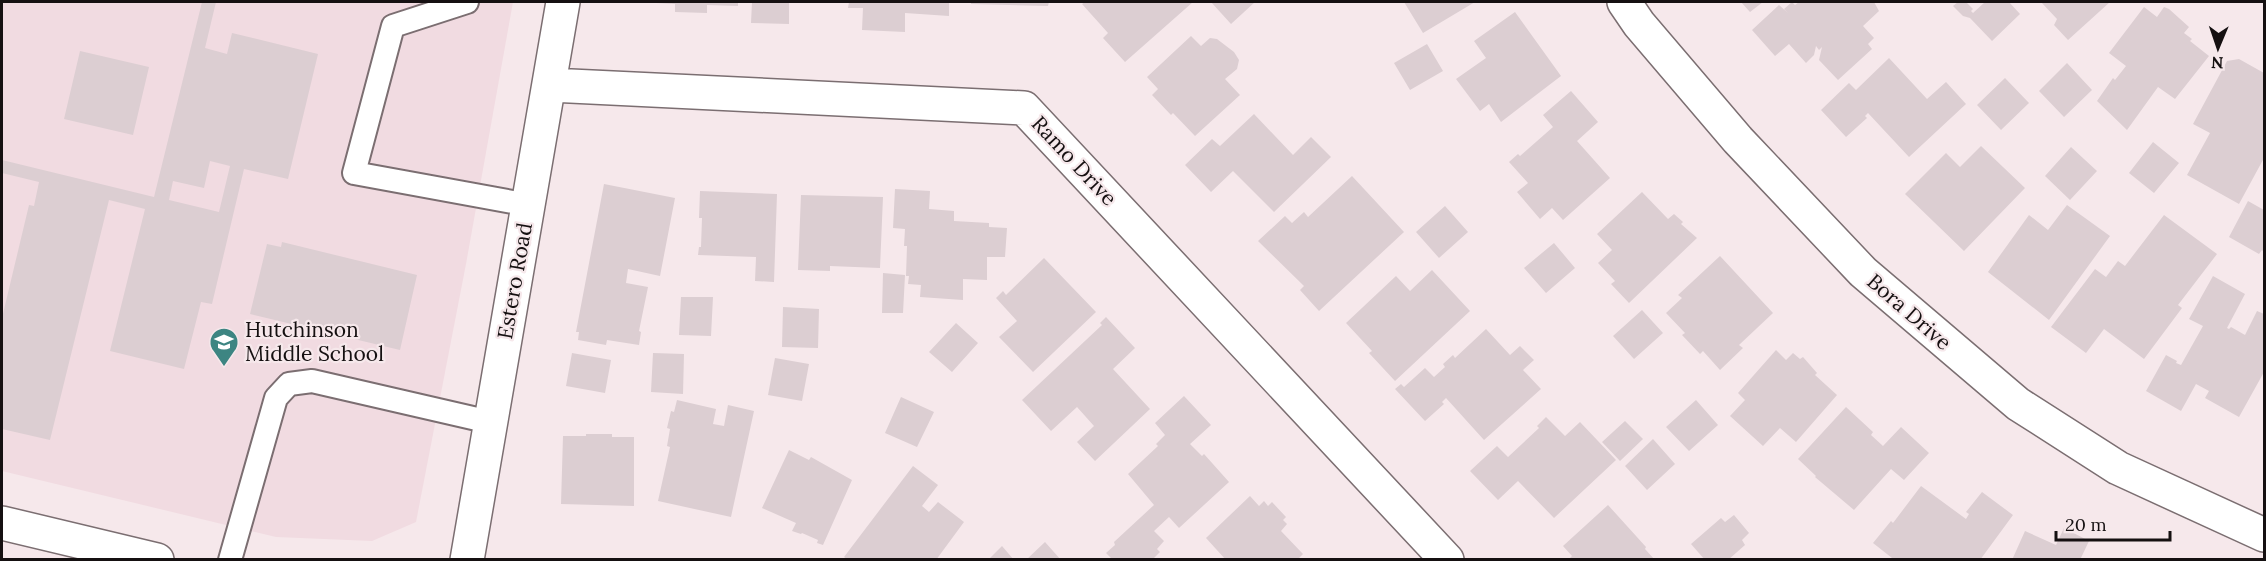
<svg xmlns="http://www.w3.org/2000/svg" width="2266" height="561" viewBox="0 0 2266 561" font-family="Lora,serif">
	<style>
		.built { fill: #f1dbe1 }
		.building { fill: #dcced2; fill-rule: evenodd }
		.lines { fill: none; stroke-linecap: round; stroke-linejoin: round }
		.lane-casing { stroke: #7b6e71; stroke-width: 26 }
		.street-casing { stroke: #7b6e71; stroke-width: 36 }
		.lane { stroke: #fff; stroke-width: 22 }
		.street { stroke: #fff; stroke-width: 33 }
		.labels { text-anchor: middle; stroke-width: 4.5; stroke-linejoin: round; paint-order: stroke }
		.street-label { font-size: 21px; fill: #151011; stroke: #f6e8eb }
		.poi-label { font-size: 21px; fill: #151011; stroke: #f6e8eb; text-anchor: start }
	</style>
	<rect width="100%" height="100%" fill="#f6e8eb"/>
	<path class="built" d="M2,2H513L466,264L416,522L372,541L276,537L2,471Z"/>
	<path class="building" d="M202,2H216L205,48L227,54L232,33L318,54L288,179L244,169L212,304L201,302L184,369L110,351L145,209L109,200L50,440L2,429V318L29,205L34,206L39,182L2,173V160L154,197ZM210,161L230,166L219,212L169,200L173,181L204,188Z
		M656,2H738V6L707,5V13L675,12V4L656,3Z
		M752,2H789V24L751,23Z
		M849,2H949V16L905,13V32L862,30L863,8H848Z
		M971,2H1049L1048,6L971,4Z
		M1085,2H1193L1125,62L1103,38L1108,33L1082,4Z
		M1211,2H1255L1231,24Z
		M1404,2H1475L1423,33Z
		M1741,2H1763L1750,12Z
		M1792,2L1795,5L1799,2H1874L1879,11L1863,26L1874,38L1868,44L1872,49L1838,80L1819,60L1822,47L1819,50L1816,46L1814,55L1806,63L1789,44L1775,56L1752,30L1779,5L1788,13L1784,9Z
		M1958,2H1966L1973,9L1971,11L1973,13L1985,2H2009L2020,14L1992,41L1970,18L1963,16L1953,6Z
		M2041,2H2110L2068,40L2054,25L2057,19Z
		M2144,7L2157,17L2164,7L2169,9L2189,27L2184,33L2192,39L2190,41L2209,56L2175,99L2158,87L2127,130L2097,101L2113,78L2115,80L2126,66L2109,53Z
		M1515,12L1561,76L1501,122L1489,104L1480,111L1456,79L1486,58L1474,41Z
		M1191,36L1201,46L1210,38L1217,39L1234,52L1239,60L1237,69L1225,79L1240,95L1195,136L1173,113L1171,115L1152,95L1158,89L1147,77Z
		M1427,44L1443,71L1410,90L1394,63Z
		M80,51L149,67L133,135L64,119Z
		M1889,58L1927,99L1946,82L1966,104L1909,157L1868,113L1865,116L1867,118L1846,137L1821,110L1849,83L1856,90Z
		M2239,59L2264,73V158L2239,204L2187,175L2210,133L2193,124L2227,61Z
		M2067,63L2092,90L2064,117L2039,91Z
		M2005,78L2029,103L2001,130L1977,105Z
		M1571,91L1598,122L1577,141L1610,178L1563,220L1552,208L1540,219L1517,192L1528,183L1509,162L1518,154L1520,156L1553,127L1543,115Z
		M1254,114L1293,155L1311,137L1331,157L1274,212L1233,171L1211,192L1185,165L1212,139L1220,146Z
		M2153,142L2179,163L2154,193L2129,173Z
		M1981,146L2025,188L1964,251L1905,194L1946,153L1960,167Z
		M2071,147L2097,171L2070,200L2045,176Z
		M1352,176L1404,232L1319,311L1300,290L1304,286L1258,241L1285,216L1292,223L1304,212L1308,217Z
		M604,184L675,198L660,276L628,269L626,283L648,287L639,331L641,332L639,345L607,340L606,345L578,340L579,332H576Z
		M895,189L930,191L929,209L954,211V221L989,223V227L1007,228L1005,257H987V280L963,279V300L920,297L921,285L908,284L909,276H906L907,246H904L905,229L893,228Z
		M700,191L777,194L774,282L755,281L756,257L698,255L699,247H701L702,218H699Z
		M1642,192L1668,219L1674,214L1683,222L1681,224L1697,238L1629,303L1611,284L1615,281L1598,263L1612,250L1597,234Z
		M801,195L883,197L880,268L830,266V271L798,270Z
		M2248,201L2264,210V252L2262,250L2259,254L2229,237Z
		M2067,205L2110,236L2049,320L1988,272L2029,215L2048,230Z
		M1445,206L1468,232L1439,258L1416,232Z
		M2164,215L2217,254L2178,305L2182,308L2144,359L2104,329L2086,353L2051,327L2095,269L2106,277L2118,261L2125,266Z
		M282,242L417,275L400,350L250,314L267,244L281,247Z
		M1554,243L1575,268L1546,293L1524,268Z
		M1720,256L1773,313L1739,345L1743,348L1720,370L1703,351L1700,354L1682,335L1685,333L1666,313L1682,298L1678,295Z
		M1044,258L1096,312L1033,372L999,337L1017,321L996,298L1003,291L1006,295Z
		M1432,270L1470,311L1395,381L1369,353L1372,351L1346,323L1396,276L1410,291Z
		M883,273L905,275L903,313H882Z
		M2213,276L2245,294L2227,328L2229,329L2231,327L2245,335L2257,311L2264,314V372L2239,417L2205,398L2209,391L2196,384L2181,411L2146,391L2166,355L2177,361L2176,363L2181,365L2203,326L2189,319Z
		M681,297H713L711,336L679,335Z
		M783,307L819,309L818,348L782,347Z
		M1642,310L1663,333L1634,359L1613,336Z
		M1106,317L1135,348L1113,369L1150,409L1095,461L1077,442L1094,426L1077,407L1051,431L1022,400L1102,325L1100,323Z
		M956,323L978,343L952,372L929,352Z
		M1486,329L1510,355L1520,346L1534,360L1523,370L1541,389L1484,440L1446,398L1442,402L1444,404L1425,421L1395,389L1401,384L1404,387L1425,368L1434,377L1445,367L1443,364L1453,355L1455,358Z
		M1776,350L1786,360L1793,353L1800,359L1803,357L1817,373L1815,375L1837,395L1796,442L1780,428L1763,446L1730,416L1745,400L1738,393Z
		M572,353L611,360L605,393L566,386Z
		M653,353L684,354L683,394L651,392Z
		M775,358L809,364L802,401L768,395Z
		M1184,396L1211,425L1190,444L1202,456L1204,454L1229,482L1179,528L1169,517L1154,531L1164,541L1157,549L1160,552L1152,560H1113L1106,553L1115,545L1114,542L1154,505L1128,474L1158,446L1156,444L1165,435L1155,423Z
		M901,397L934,412L917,447L885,433Z
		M677,400L716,409L713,424L724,426L728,405L754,411L731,517L658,501L670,447L667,446L670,429L667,428L671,411L674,412Z
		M1696,400L1718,425L1689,451L1666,427Z
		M1846,407L1873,432L1871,435L1883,446L1901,427L1929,453L1904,480L1891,469L1854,510L1815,477L1816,476L1798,459Z
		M1546,417L1565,436L1580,422L1616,460L1554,518L1518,481L1498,500L1470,471L1497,446L1508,457L1539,428L1537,426Z
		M1625,421L1643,439L1620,461L1602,442Z
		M586,434H612V437H634V506L561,504L563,436H586Z
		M1653,439L1675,464L1647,490L1625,466Z
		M789,450L809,460L811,457L852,480L823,545L817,543L818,540L802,533L801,534L792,531L796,523L762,508Z
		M913,466L938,485L922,506L929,512L938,502L964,522L936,560H848L844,557Z
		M1921,486L1966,519L1969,514L1966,512L1982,492L2013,515L1980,560H1891L1892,558L1873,543L1891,521L1893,523Z
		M1250,496L1259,506L1264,501L1268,506L1272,502L1286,517L1283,520L1287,524L1281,531L1303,554L1297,560H1226L1206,538Z
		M1608,505L1646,547L1645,549L1655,560H1568L1572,556L1563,546Z
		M1734,515L1749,533L1742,540L1745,545L1728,560H1705L1691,544L1721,518L1725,522Z
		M2064,528L2089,541L2080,560H2012L2025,531L2056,545Z
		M1045,542L1061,560H1026Z
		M1002,546L1014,560H988Z"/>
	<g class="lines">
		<g class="lane-casing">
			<path id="lane" d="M467,2L393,26L354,173L529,205
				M230,560L276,398L289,384L312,381L490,422"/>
		</g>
		<g class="street-casing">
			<path id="street" d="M1624,2L1639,24L1738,140L1863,272L2018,404L2118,468L2264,535
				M550,85L1024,108L1447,560
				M2,523L157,560
				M467,560L563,2"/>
		</g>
		<use href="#lane" class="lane"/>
		<use href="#street" class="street"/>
	</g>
	<defs>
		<g id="school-pin" transform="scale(1.5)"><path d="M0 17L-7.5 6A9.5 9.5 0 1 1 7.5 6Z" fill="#3d8582" stroke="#f6e8eb"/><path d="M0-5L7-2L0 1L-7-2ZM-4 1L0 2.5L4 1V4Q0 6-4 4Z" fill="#fff"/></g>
	</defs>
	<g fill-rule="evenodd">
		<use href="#school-pin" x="224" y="342"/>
	</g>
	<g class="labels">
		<g class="street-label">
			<text transform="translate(1074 161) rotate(47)" y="7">Ramo Drive</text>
			<text transform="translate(515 281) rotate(-80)" y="7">Estero Road</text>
			<text transform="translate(1909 312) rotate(41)" y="7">Bora Drive</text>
		</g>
		<g class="poi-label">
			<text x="245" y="337">Hutchinson<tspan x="245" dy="24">Middle School</tspan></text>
		</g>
	</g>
	<rect width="2266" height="561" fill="none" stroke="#151011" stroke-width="6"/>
	<g transform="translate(2218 48) rotate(182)" stroke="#f6e8eb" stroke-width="4.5" paint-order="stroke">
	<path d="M0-4.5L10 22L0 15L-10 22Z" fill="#151011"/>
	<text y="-9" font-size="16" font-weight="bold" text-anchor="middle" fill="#151011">N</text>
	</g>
	<path d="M2056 531v9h114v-9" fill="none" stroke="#151011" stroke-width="3"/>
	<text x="2065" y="531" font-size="18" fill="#151011" stroke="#f6e8eb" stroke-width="4.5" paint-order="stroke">20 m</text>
</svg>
